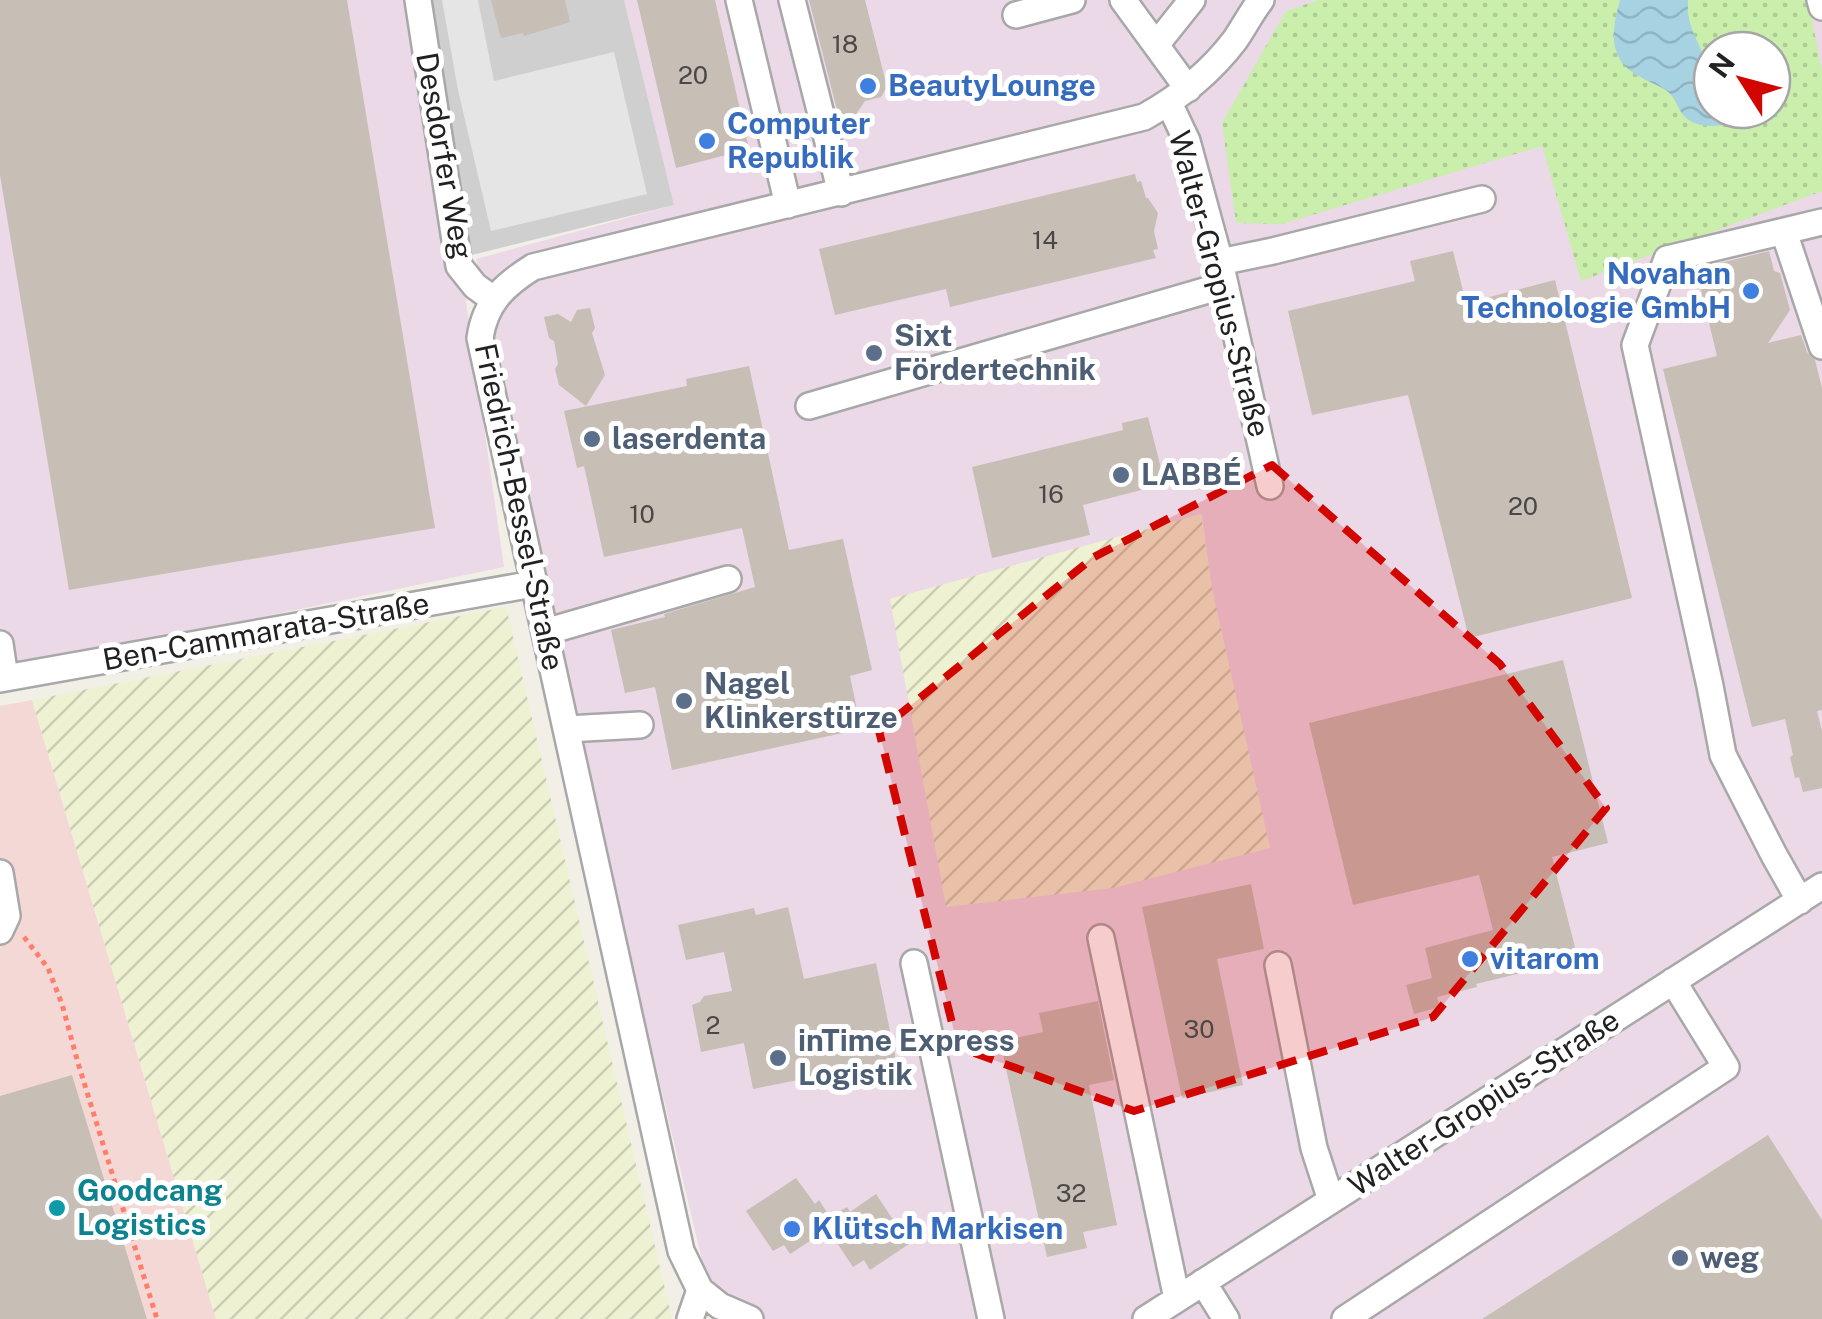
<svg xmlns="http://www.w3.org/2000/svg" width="1822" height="1319" viewBox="0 0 1822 1319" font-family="'Public Sans',sans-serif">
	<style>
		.commercial { fill: #f3d8d6 }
		.industrial { fill: #ebd9e7; fill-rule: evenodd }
		.religious { fill: #cfcfcf }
		.farmland { fill: url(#farmland-furrows) }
		.grass { fill: url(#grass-dots); fill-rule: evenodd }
		.parking { fill: #e5e5e5 }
		.water { fill: url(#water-waves) }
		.building { fill: #c7beb6 }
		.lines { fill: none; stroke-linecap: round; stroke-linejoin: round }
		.minor-casing { stroke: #a8a8a8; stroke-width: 30 }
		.path { stroke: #ff7f6b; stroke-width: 5; stroke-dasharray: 5 5; stroke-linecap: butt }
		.minor { stroke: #fff; stroke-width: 25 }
		.marked { fill: #d20600; fill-opacity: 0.2; stroke: #d20600; stroke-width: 8; stroke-dasharray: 20 12; stroke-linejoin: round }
		.shop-dot { fill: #3f7fe0; stroke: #fff; stroke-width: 4 }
		.service-dot { fill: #5c6f8a; stroke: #fff; stroke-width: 4 }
		.culture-dot { fill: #0f9aa8; stroke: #fff; stroke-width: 4 }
		.labels { text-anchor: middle; stroke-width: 10; stroke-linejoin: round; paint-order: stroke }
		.number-label { font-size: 25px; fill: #4a4846 }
		.shop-label { font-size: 30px; font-weight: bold; fill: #366cbe; stroke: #fff; text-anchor: start }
		.street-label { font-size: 30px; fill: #212121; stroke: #fff }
		.service-label { font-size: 30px; font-weight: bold; fill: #4e5e75; stroke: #fff; text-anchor: start }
		.culture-label { font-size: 30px; font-weight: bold; fill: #0d838f; stroke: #fff; text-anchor: start }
	</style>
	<defs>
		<pattern id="farmland-furrows" width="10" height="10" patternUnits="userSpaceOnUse" patternTransform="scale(2.5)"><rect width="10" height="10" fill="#eef1d2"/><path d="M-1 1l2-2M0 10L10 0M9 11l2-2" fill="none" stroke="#ccceb4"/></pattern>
		<pattern id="grass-dots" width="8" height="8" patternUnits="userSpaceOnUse" patternTransform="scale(2.5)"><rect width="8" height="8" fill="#caeeac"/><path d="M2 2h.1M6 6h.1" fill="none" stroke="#adcc94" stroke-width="1.8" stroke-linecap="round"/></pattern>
		<pattern id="water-waves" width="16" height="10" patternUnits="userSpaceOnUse" patternTransform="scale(2.5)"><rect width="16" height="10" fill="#a6d2e1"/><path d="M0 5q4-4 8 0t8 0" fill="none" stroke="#8fb4c1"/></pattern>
	</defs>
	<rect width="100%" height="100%" fill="#f2efe7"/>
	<path class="commercial" d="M32,700L216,1319H0V706Z"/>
	<path class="industrial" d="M0,0H423L504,567L0,671Z
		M624,0H1318L1286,11L1504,0H1822V1319H716L643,1012L540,562L476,259L674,205ZM1712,50H1772V110H1712ZM1202,515L1211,584L890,599Z"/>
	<path class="religious" d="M428,0H624L674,205L472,255Z"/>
	<path class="farmland" d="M1201,514L1211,584L1270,848L1113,888L946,907L890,599Z
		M506,607L672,1319H216L32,700Z"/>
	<path class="grass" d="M1318,0H1808L1822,70V191L1581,281L1542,146L1282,224L1236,223L1222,123L1286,11ZM1712,50H1772V110H1712Z"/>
	<path class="parking" d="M442,0H478L494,81L614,52L647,194L491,231L458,90Z"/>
	<path class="water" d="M1620,0H1688C1686,26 1698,39 1706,62C1711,77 1712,94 1712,110H1738L1744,112L1745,118C1731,126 1698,131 1685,117C1678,110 1676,98 1667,91C1657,84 1643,80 1632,72C1607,54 1613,26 1620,0Z"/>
	<path class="building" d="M0,0H347L435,528L69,590L0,175Z
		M491,0H565L570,22L524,36L523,33L501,38Z
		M637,0H715L749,149L676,168Z
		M809,0H865L887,87L881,97L865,101L856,114L839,118Z
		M1135,174L1137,182L1141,181L1146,198H1148L1158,213L1154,231L1158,249L1153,250L1156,258L950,307L946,289L835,315L819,249Z
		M1453,251L1466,303L1555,280L1632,598L1469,638L1408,395L1312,415L1288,311L1415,281L1410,261Z
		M1769,251L1774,271L1780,273L1790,310L1768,343L1801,335L1807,352L1815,360L1822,388V710L1817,711L1822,731V788L1803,792L1799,777L1795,778L1790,757L1793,755L1785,719L1752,727L1663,369L1717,356L1696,269Z
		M590,308L595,328L592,333L605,375L586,406L559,385L555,369L558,364L554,341L549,338L544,317L558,314L571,322L577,310Z
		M749,366L789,550L843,539L872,670L850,676L861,729L672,770L655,687L625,693L611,630L665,617L664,614L755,587L742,528L604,557L584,466L577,468L564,411L687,386L686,379Z
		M1148,417L1165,484L1083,505L1090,535L992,558L972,467L1123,430L1122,423Z
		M1563,660L1608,843L1552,857L1578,959L1476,984L1477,987L1437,997L1440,1007L1414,1014L1406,985L1432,978L1425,948L1493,930L1479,875L1353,905L1309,723Z
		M1251,884L1264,949L1217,959L1243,1085L1182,1098L1142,907Z
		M788,907L804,979L876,963L896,1060L753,1089L744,1043L701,1052L692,1005L700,1002L704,996L732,991L724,952L686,960L678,925L754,908L756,915Z
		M1098,1001L1114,1080L1089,1085L1117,1225L1083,1232L1087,1248L1047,1257L1000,1041L1043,1032L1039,1013Z
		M72,1075L147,1319H0V1096Z
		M1768,1135L1822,1220V1319H1482Z
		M796,1178L815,1204L819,1200L830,1217L847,1207L850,1212L876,1194L909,1244L870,1270L864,1260L853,1267L835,1240L816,1237L790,1254L784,1245L773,1251L746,1211Z"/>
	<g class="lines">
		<g class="minor-casing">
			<path id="minor" d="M418,0L459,266L475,286L493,299
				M739,0L788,205
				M792,0L841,193
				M1123,0L1188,89
				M1820,0L1822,7
				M1016,15L1072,0
				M1156,45L1192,0
				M1169,103L1187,141L1220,262L1270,486
				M1784,232L1822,346
				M1220,262L1273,251L1482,199
				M809,406L1225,285
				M545,632L728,579
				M0,644L5,678
				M0,679L533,584
				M567,729L640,725
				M0,873L7,916L0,931
				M1800,901L1774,855L1723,755L1710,686L1635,345L1667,259L1822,222
				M1101,938L1177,1299
				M914,963L991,1319
				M1278,965L1314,1148L1331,1200
				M1203,1282L1226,1319
				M690,1319L700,1290
				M750,1319L720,1306L700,1290L681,1251L480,338C485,303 504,285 533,267L1144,117C1180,97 1210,73 1235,40C1244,27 1251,13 1261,0
				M1146,1319L1822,886
				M1345,1319L1726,1067L1673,981"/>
		</g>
		<path class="path" d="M24,937L48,968L62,1004L78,1063L157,1319"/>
		<use href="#minor" class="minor"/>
	</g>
	<path class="marked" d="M1272,465L1500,664L1606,808L1433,1017L1134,1111L958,1047L879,731L1094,557Z"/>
	<g class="shop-dot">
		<circle cx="868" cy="86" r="10"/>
		<circle cx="707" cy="141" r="10"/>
		<circle cx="1751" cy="291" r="10"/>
		<circle cx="1470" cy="959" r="10"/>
		<circle cx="792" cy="1229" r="10"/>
	</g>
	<g class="service-dot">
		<circle cx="874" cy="353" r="10"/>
		<circle cx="592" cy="439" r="10"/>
		<circle cx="1121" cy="475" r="10"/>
		<circle cx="684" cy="701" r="10"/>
		<circle cx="778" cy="1058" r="10"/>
		<circle cx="1680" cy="1258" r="10"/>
	</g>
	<circle class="culture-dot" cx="57" cy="1208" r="10"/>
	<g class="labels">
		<g class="number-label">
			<text x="845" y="53">18</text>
			<text x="693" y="84">20</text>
			<text x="1045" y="249">14</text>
			<text x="1051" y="503">16</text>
			<text x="1523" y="515">20</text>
			<text x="642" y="523">10</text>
			<text x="713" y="1034">2</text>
			<text x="1199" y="1038">30</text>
			<text x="1071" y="1202">32</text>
		</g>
		<g class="shop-label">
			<text x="888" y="96">BeautyLounge</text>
			<text x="727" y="134">Computer<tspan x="727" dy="34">Republik</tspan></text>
			<text x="1731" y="284" text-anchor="end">Novahan<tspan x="1731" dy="34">Technologie GmbH</tspan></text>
			<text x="1490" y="969">vitarom</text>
			<text x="812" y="1239">Klütsch Markisen</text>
		</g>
		<g class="street-label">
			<text transform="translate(444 156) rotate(80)" y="10">Desdorfer Weg</text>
			<text transform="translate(1219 284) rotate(75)" y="10">Walter-Gropius-Straße</text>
			<text transform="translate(519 507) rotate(78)" y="10">Friedrich-Bessel-Straße</text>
			<text transform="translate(266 632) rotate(-10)" y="10">Ben-Cammarata-Straße</text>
			<text transform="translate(1484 1103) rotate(-33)" y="10">Walter-Gropius-Straße</text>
		</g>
		<g class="service-label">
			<text x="894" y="346">Sixt<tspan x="894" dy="34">Fördertechnik</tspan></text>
			<text x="612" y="449">laserdenta</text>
			<text x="1141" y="485">LABBÉ</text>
			<text x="704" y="694">Nagel<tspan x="704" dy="34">Klinkerstürze</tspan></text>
			<text x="798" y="1051">inTime Express<tspan x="798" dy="34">Logistik</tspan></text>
			<text x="1700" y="1268">weg</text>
		</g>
		<g class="culture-label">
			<text x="77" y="1201">Goodcang<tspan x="77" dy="34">Logistics</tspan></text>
		</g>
	</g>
	<g transform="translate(1742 80) rotate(306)"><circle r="48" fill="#ffffff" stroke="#a6a6a6" stroke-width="2.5"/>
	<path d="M0-8L18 38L0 25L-18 38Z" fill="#d20600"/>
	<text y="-15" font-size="28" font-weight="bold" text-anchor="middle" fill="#212121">N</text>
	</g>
</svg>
